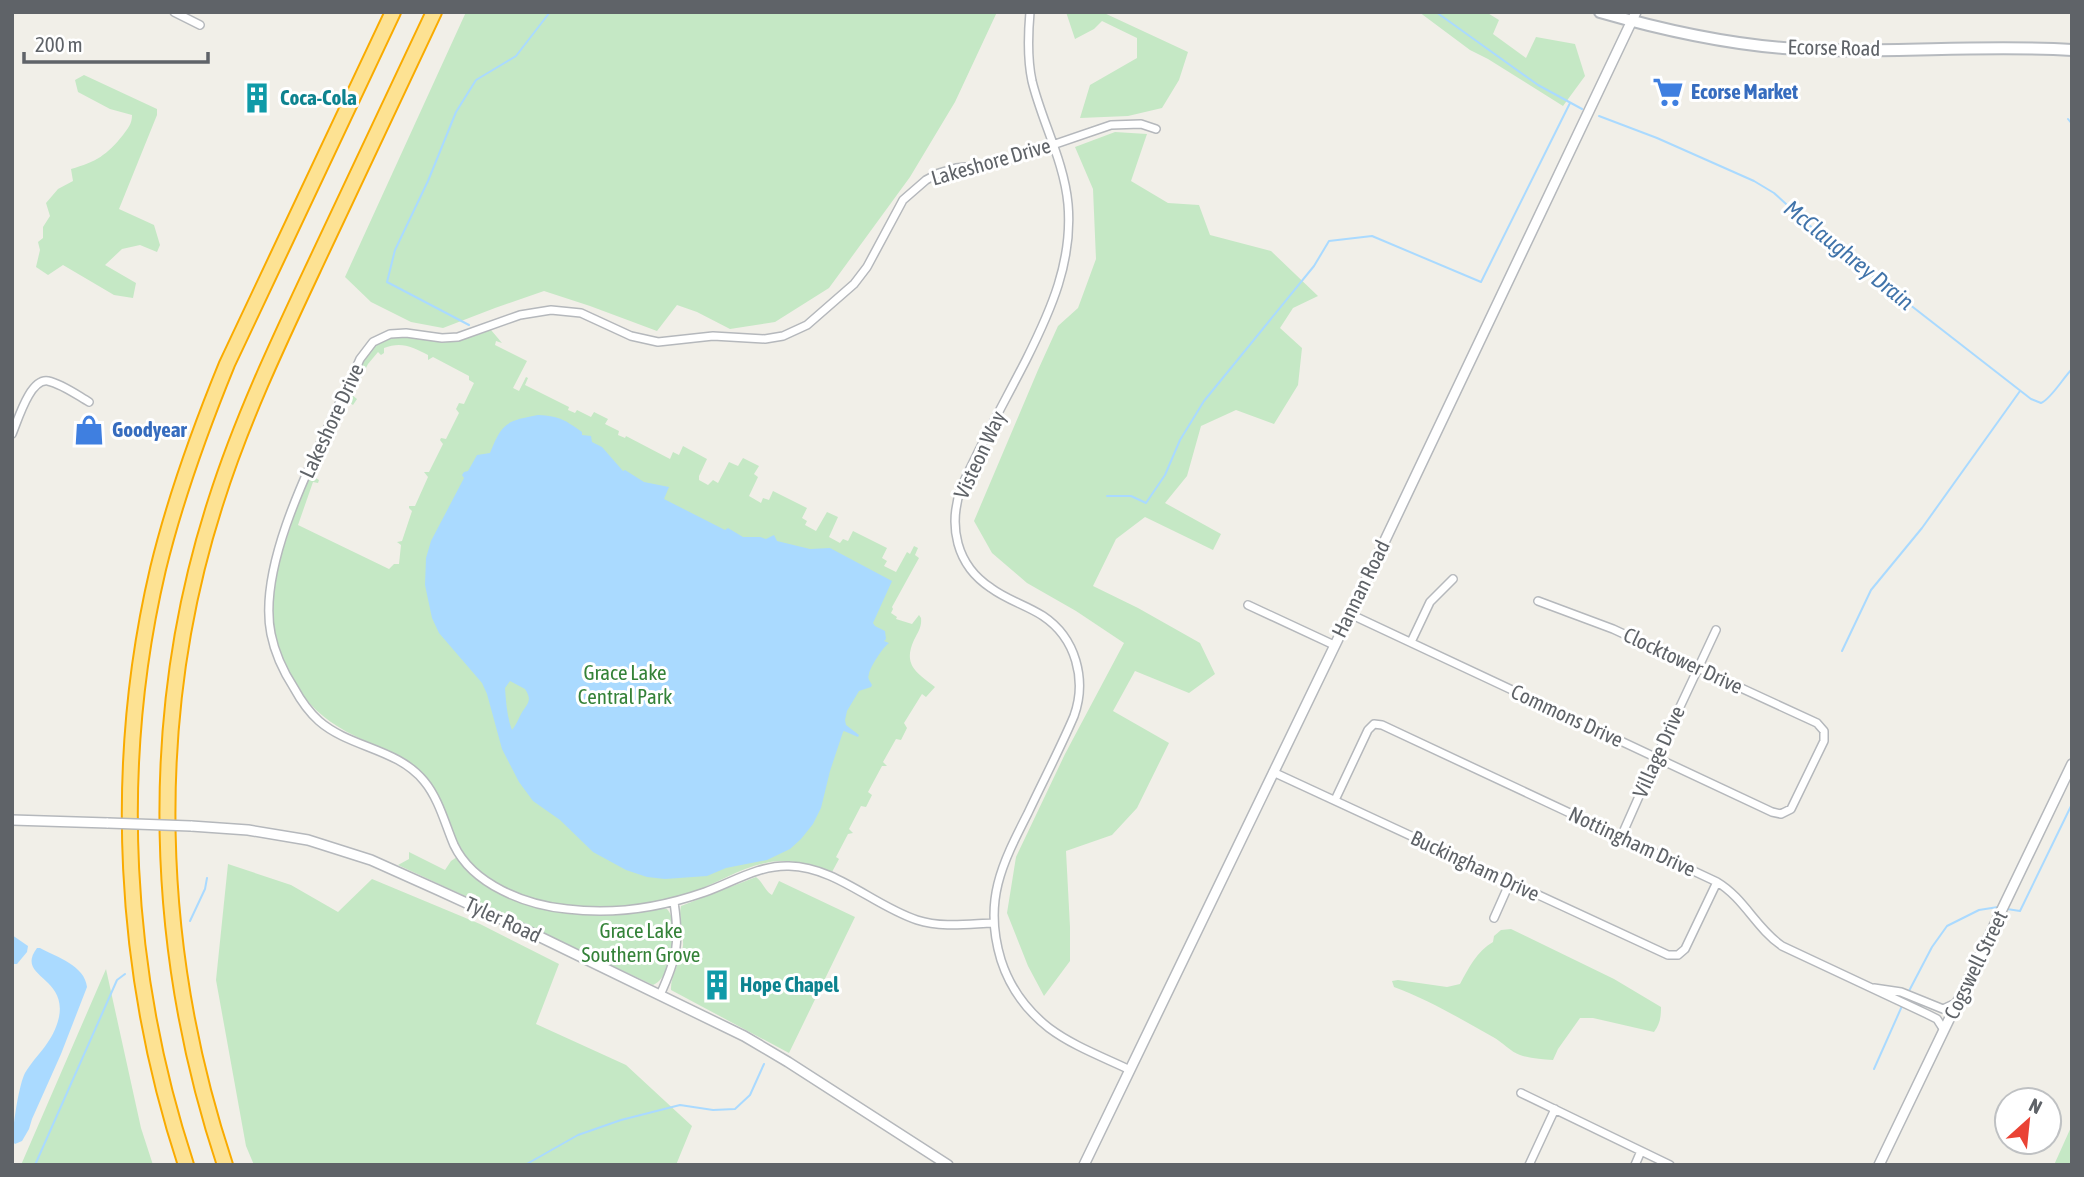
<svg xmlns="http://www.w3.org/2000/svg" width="2084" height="1177" viewBox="0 0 2084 1177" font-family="'Asap Condensed',sans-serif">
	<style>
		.green { fill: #c5e8c5 }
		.water { fill: #aadaff; fill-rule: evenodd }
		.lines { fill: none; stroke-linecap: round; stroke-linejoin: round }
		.stream { stroke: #aadaff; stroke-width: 2 }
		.minor-casing { stroke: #b5b8bc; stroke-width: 10 }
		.tertiary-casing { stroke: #b5b8bc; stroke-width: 12 }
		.secondary-casing { stroke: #b6babf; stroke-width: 14 }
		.motorway-casing { stroke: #f9ab00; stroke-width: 18 }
		.minor { stroke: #fff; stroke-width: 7 }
		.tertiary { stroke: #fff; stroke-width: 9 }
		.secondary { stroke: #fff; stroke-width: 10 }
		.motorway { stroke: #fde293; stroke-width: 14 }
		.tertiary-bridge-casing { stroke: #b5b8bc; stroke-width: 12; stroke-linecap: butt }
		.tertiary-bridge { stroke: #fff; stroke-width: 9 }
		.labels { text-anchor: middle; stroke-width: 6; stroke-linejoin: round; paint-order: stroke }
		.street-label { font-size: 21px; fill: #5f6368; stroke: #fff }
		.shop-label { font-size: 21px; font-weight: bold; fill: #366cbe; stroke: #fff; text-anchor: start }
		.culture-label { font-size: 21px; font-weight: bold; fill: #0d838f; stroke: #fff; text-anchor: start }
		.park-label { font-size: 21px; fill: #348238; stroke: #fff }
		.water-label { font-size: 23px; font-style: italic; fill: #4174aa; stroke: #fff }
	</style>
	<rect width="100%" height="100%" fill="#f1efe8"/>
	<path class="green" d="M466,12H997L955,102L910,177L829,288L775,322L730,329L697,312L677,305L657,331L590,306L544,291L495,308L443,328L411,322L371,302L345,277Z
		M1066,12H1102L1188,52L1179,80L1162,108L1128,116L1080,118L1090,85L1137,58V38L1102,21L1094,29L1075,39Z
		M1419,12H1486L1499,20L1493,34L1526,58L1536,37L1575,44L1585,76L1563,106L1488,59L1470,50Z
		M84,75L157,109V115L119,209L154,225L160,245L157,252L140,245L122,249L105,265L136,283L133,298L114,295L63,265L48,275L36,267L40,250L38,242L43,238V227L50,216L46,203L58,189L73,181L71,169C96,162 107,155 123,135C128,128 132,124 132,115L110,109L78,92L75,80Z
		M1115,132L1147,134L1131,181L1168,203L1199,205L1210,235L1271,251L1318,296L1293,308L1280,328L1302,348L1298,385L1274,424L1236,410L1201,426L1187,476L1165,503L1221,534L1213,550L1145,517L1116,539L1093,586L1138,608L1200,643L1215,674L1189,693L1135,671L1113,711L1169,743L1137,808L1112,835L1066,851L1070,927V961L1044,996L1028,966L1007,913L1016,857L1065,754L1124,643L1076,611L1027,583L992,553L974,521L1038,370L1058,326L1078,308L1096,259L1093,189L1075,147Z
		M491,330L502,343L496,341L495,345L527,361L513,388L519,391L526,377L528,378L525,385L569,407L568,410L575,413L577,410L591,417L594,412L608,419L605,424L619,431L618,435L625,438L626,436L670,459L673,452L679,455L683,446L707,459L699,476V480L708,485L713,480L718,483L729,462L738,466L743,458L759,466L754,474L758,477L749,496L761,503L763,498L769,500L773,491L807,508L802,518L807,521L805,525L816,531L827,512L838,517L829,537L840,543L843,539L848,541L853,531L887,548L882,558L887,561L884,566L896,572L907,552L910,554L914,546L918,548L915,555L919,558L892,607L893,609L891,613L897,617L896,619L912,624L919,615L921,618C922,627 918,632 914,640C902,666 918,673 935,687L926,697L922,694L904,723L907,728L901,740L896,739L883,762L887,766H882L868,792L872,795L866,807L861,806L849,829L853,833L848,834L836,857L839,859L832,872C814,868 799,860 781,861C749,862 720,882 691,893C653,906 594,911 555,904C517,898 473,877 456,841C447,821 441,796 427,779C403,750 367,746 337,726C297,701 270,654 272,606C273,579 281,554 290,529C295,512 300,495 307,479L314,477L319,480L318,483L313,482L298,525L389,569L394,564H399L401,545L397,542L402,541L412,511L409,508V506H415L428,477L424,472H429L443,444L440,440L441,438L446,439L459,413L456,409L459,403L464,404L474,383L469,380V376L433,357L428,360V355C413,347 401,341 384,348V353L381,355L378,352L368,364L352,395L357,399L353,405L346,400L345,397C358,370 369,333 406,337C422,339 438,343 455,341C468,339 479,334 491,330Z
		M409,852L445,870L451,861L457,857C485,896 545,915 592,914C617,914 643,905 667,909C681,924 673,977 653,985L477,902L476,895L471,893L467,897L398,865L409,859Z
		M228,864L291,885L338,912L372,879L480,924L559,964L536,1024L626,1065L692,1126L676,1165H254L246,1146L216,980Z
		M756,877C763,882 764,890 772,895L779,881L855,917L789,1053L671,990C670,976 681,961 683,946C684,933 678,918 681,906Z
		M1511,929L1614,979L1661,1007C1661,1017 1660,1024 1654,1032L1593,1018H1580L1558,1049L1553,1060C1542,1059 1531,1059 1520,1055C1511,1052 1502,1042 1493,1037C1461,1019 1429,1000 1394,987L1392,981L1398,980L1447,987L1460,984C1468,969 1477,951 1493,942L1494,936L1501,930Z
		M106,969L141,1128L153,1165H21Z
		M2072,1125V1165H2054Z"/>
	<path class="water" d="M538,415C560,416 565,420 582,432V435L591,436L592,442L602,447L623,471L625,470L644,482L669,487L664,499L725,530L728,528L743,537H760L766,539L774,535L777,541L810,549L830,548L892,581L873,623L875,626L885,631L886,639L884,641L889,643C883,647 870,667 869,674C867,679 870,681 872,685L871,687L859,691L847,711L845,720L846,725L859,735L858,737L844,731L843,732L830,771L821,808L813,824L801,839L790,849L767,860L726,868L707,876L665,879L647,877L626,870L593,852L560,820L533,801L519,782L502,749L487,694L482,683L439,633L432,618L425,585L426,558L431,541L464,478L462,475L464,472L468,471L477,455L490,453C502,422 507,421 538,415ZM510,681L525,689C533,701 527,704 521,714C518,720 516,725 512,730C507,717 506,702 505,688Z
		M12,935L28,946L27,952L17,964H12Z
		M37,948H40C57,957 85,966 87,987L61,1054L32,1119L29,1129L22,1141L15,1144L13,1142C12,1129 19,1084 25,1073C38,1052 53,1043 59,1017C67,976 15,977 37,948Z"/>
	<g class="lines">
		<path class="stream" d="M1436,12L1538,85L1582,109
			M1599,116L1657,138L1754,181L1774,193L1819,234L2031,399L2041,403C2051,399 2063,378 2072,369
			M2068,119L2072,124
			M469,325L387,282L395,250L428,181L456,112L476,80L516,56L550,12
			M1107,496H1131L1146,503L1165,475L1180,440L1204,401L1314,266L1329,241L1372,236L1481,282L1570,103
			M1842,651L1871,590L1922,528L2020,391
			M2007,909L2020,911L2072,804
			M190,921L205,889L207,878
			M1909,991L1932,947L1947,926L1979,910L1998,907
			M1874,1069L1902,1006
			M35,1165L117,980L125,974
			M525,1165L578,1135L621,1120L680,1105L713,1110L735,1109L750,1095L764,1064"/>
		<g class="minor-casing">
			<path id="minor" d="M174,12L200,25
				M1030,12C1028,35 1027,58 1032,81C1042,122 1064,161 1068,204C1073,261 1051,310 1026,360C1004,403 980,445 961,488C948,526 956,565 991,588C1007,600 1026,605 1043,616C1076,638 1087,680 1074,716C1060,749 1043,781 1028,813C1002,864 983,901 1001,960C1010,988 1026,1010 1049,1028C1073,1046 1103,1057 1130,1070
				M12,434C18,420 30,378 48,381C62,384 77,395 89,402
				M1248,605L1334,645
				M1350,614L1772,812L1781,814L1791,809L1824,741V731L1817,723L1613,629L1538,601
				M1411,642L1430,602L1453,579
				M1273,772L1668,955H1678L1685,949L1717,882
				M1335,800L1368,730L1374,724L1382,725L1717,882C1744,898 1756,928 1782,946L1927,1014L1937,1019L1944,1030
				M1621,837L1656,758L1716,630
				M1494,918L1510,882
				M993,923C968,924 942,928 917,920C874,906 836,867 789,866C759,865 733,882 705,892C662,907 613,915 567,909C526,905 473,885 454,845C445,824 439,799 424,781C397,748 350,748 319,721C309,712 300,699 294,688C283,671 275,654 271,634C255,556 329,431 360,359L373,342L390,334L406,333L442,338L458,337L520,315L551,310L581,313L631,336L658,342L713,336L765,339L783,336L807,325L854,284L867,267L903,200L926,180L939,173L956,168L997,164L1111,125L1141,124L1156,129
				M1874,988L1901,992L1943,1009L1958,1002
				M660,995C677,958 680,943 674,902
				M1521,1093L1670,1165
				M1529,1165L1555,1109
				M1635,1165L1641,1151"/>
		</g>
		<g class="tertiary-casing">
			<path id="tertiary" d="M12,820L108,823
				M191,826L248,830L308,840L371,860L438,890L532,933L744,1036L788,1062L948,1165
				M1084,1165L1350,614L1636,12
				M1879,1165L2072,764"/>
		</g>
		<g class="secondary-casing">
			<path id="secondary" d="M1600,12C1659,29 1721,43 1783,48C1879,55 1976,44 2072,50"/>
		</g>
		<g class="motorway-casing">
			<path id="motorway" d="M186,1165C123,974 112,765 158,569C175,499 200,430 227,364L393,12
				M225,1165C154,951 146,717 216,501C243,416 282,335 320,254C358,174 396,93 434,12"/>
		</g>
		<use href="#minor" class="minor"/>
		<use href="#tertiary" class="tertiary"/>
		<use href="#secondary" class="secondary"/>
		<use href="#motorway" class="motorway"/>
		<g class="tertiary-bridge-casing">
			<path id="tertiary-bridge" d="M108,823L191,826"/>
		</g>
		<use href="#tertiary-bridge" class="tertiary-bridge"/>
	</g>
	<defs>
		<g id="supermarket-bare" transform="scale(2.415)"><path d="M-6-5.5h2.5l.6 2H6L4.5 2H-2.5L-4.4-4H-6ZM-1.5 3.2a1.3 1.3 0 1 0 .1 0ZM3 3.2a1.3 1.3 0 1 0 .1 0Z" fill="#3f7fe0" stroke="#fff" stroke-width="2.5" paint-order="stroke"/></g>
		<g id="building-bare" transform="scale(2.415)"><path d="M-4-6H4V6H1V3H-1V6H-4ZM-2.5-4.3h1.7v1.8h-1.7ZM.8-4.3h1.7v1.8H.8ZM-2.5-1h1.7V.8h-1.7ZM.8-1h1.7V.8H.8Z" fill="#0f9aa8" stroke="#fff" stroke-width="2.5" paint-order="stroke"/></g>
		<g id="shop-bare" transform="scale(2.415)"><path d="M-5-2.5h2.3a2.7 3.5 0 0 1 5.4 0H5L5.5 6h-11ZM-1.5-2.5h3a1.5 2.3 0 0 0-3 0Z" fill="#3f7fe0" stroke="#fff" stroke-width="2.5" paint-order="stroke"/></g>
	</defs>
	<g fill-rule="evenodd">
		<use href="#supermarket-bare" x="1668" y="92"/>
		<use href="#building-bare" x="257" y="98"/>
		<use href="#shop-bare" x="89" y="430"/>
		<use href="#building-bare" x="717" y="985"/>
	</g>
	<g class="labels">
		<g class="street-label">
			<text transform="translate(1834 48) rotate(1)" y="7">Ecorse Road</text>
			<text transform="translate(991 162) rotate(-16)" y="7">Lakeshore Drive</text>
			<text transform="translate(332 421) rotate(-65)" y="7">Lakeshore Drive</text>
			<text transform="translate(980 455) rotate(-65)" y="7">Visteon Way</text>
			<text transform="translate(1361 589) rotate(-64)" y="7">Hannan Road</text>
			<text transform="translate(1683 661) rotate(25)" y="7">Clocktower Drive</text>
			<text transform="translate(1567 716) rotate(25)" y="7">Commons Drive</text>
			<text transform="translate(1659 752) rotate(-66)" y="7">Village Drive</text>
			<text transform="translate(1632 842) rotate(25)" y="7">Nottingham Drive</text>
			<text transform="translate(1475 866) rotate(25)" y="7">Buckingham Drive</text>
			<text transform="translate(503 920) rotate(25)" y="7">Tyler Road</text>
			<text transform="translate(1976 965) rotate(-64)" y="7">Cogswell Street</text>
		</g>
		<g class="shop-label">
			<text x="1691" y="99">Ecorse Market</text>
			<text x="112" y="437">Goodyear</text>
		</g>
		<g class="culture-label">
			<text x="280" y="105">Coca-Cola</text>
			<text x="740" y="992">Hope Chapel</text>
		</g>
		<g class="park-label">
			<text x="625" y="680">Grace Lake<tspan x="625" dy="24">Central Park</tspan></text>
			<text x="641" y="938">Grace Lake<tspan x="641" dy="24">Southern Grove</tspan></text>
		</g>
		<g class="water-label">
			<text transform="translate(1849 255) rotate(39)" y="8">McClaughrey Drain</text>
		</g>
	</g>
	<rect width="2084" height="1177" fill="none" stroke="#5f6368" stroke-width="28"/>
	<g transform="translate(2028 1121) rotate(27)"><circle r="33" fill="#ffffff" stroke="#bfc1c3" stroke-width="2"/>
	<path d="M0-5L12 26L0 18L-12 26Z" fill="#ea4335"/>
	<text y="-10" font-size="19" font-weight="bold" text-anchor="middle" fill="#5f6368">N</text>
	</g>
	<path d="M24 52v10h184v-10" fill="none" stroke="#5f6368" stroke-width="3.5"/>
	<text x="35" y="52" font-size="21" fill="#5f6368" stroke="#ffffff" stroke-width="5" paint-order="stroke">200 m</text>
</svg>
